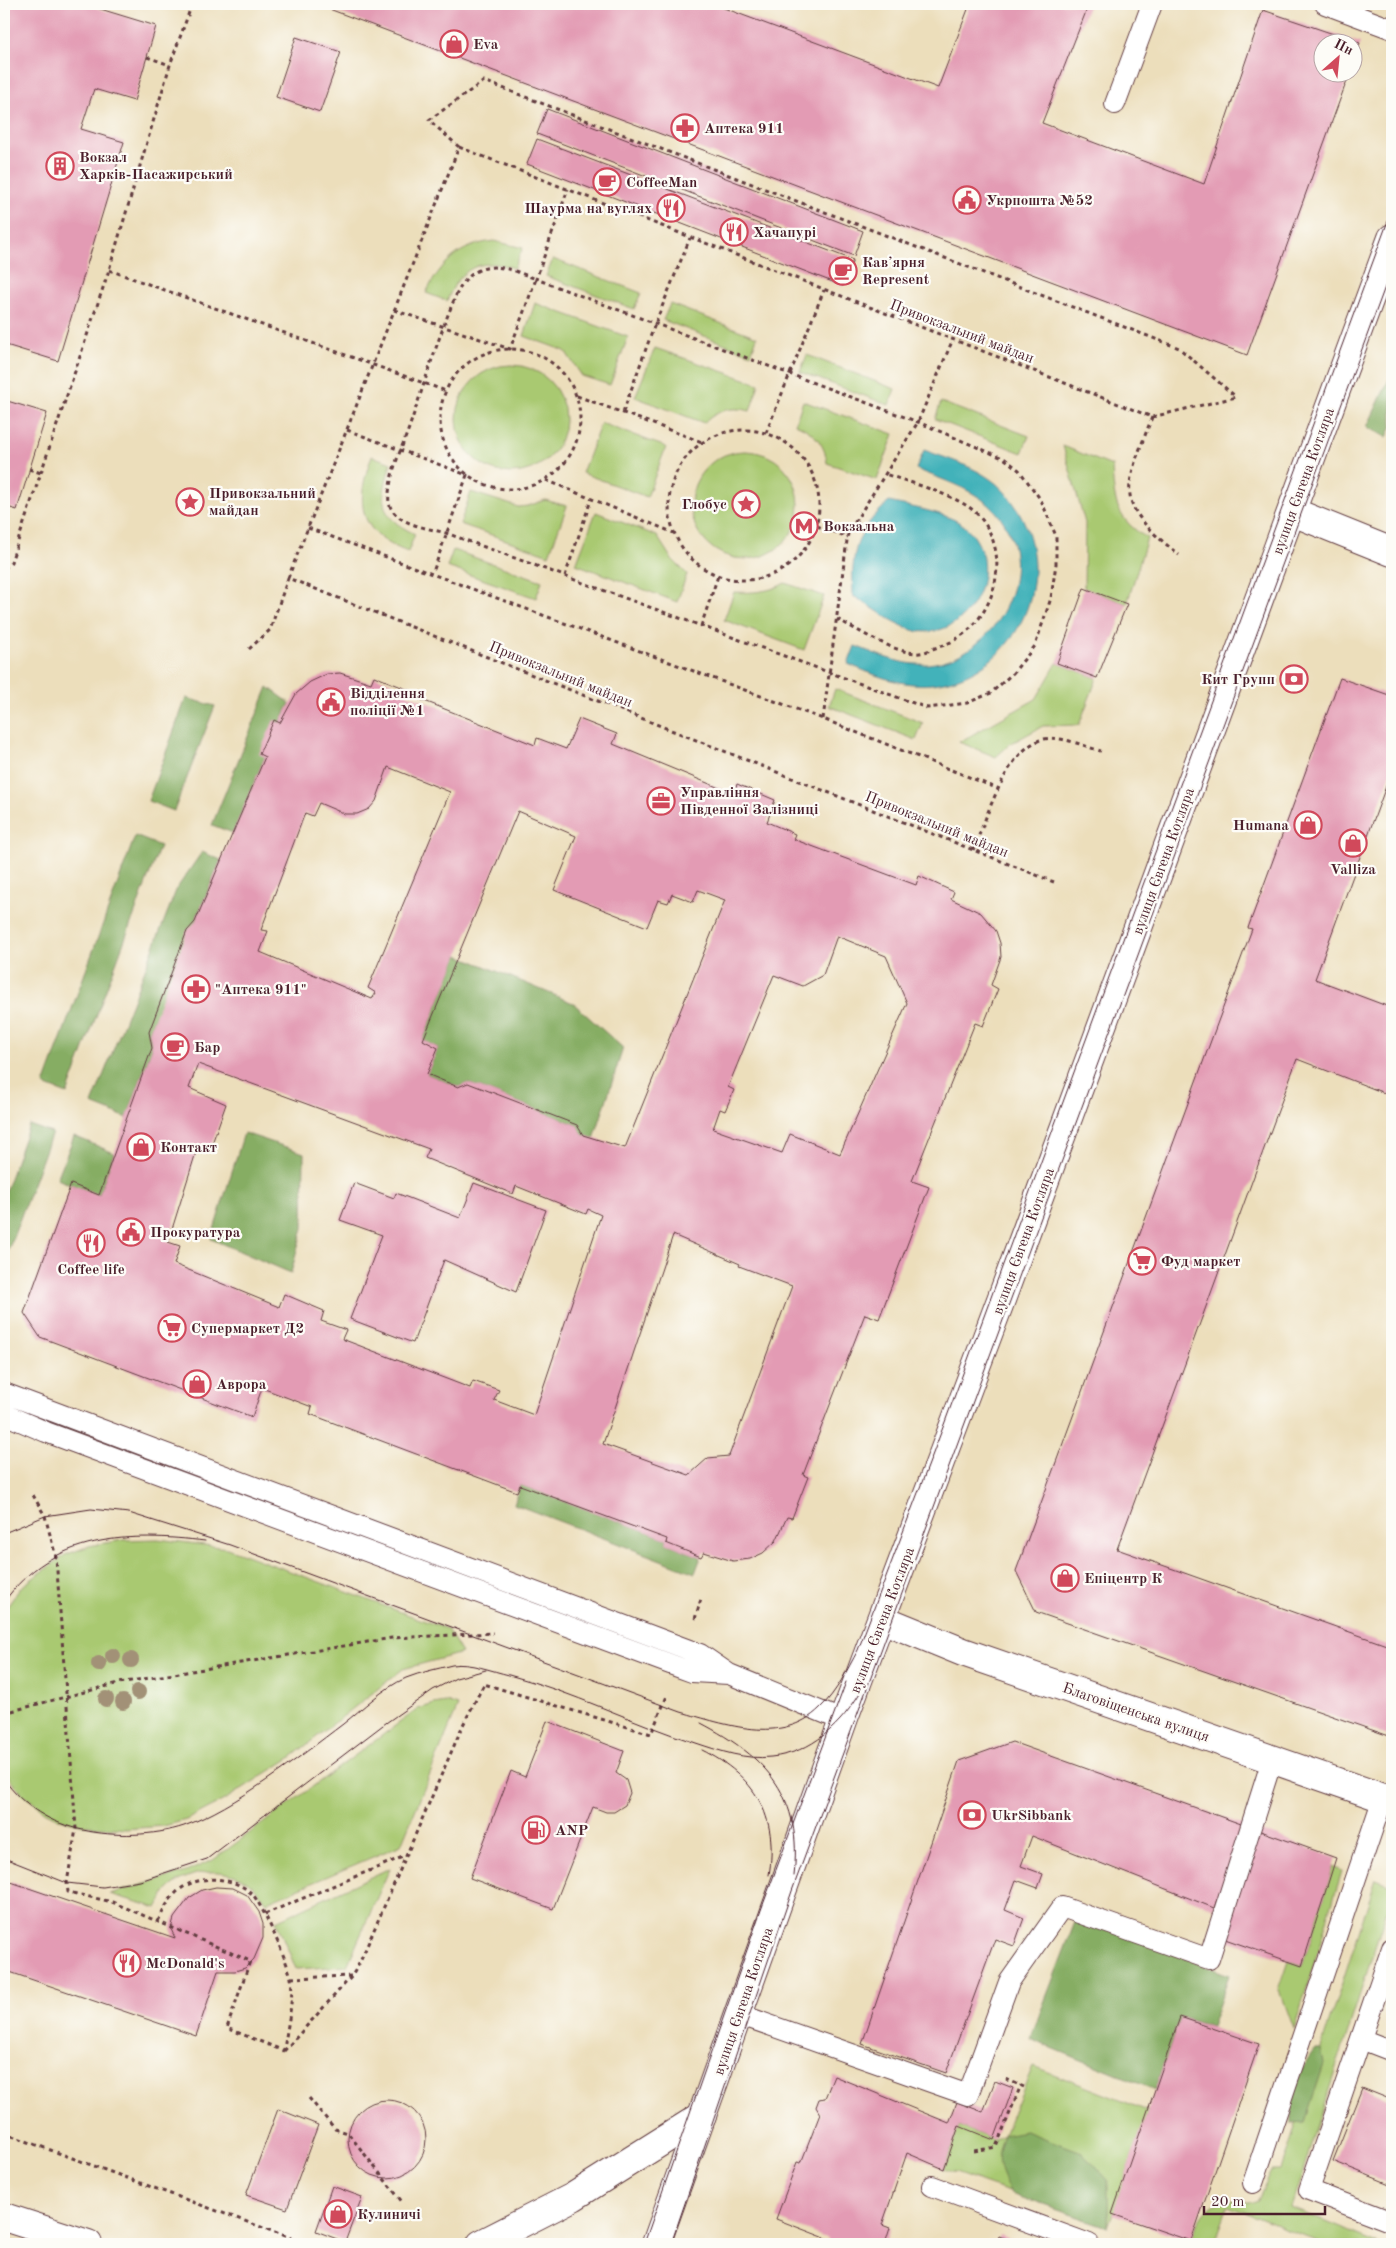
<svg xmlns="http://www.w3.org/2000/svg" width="1396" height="2248" viewBox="0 0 1396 2248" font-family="'Old Standard TT',serif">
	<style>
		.green { fill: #a9c971; stroke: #7a744e }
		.forest { fill: #86ad63; stroke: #686647 }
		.water { fill: #42b2ba; stroke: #466872 }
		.building { fill: #e39bb4; fill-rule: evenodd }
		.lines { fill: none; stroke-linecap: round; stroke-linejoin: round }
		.service-casing { stroke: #623c41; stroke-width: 22 }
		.minor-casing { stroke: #623c41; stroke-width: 30 }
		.tertiary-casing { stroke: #623c41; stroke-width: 30 }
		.secondary-casing { stroke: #623c41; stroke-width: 30 }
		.primary-casing { stroke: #623c41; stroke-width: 30 }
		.path { stroke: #623c41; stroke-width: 3; stroke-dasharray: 4 4; stroke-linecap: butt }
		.service { stroke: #fff; stroke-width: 20 }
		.minor { stroke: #fff; stroke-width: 28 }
		.tertiary { stroke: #fff; stroke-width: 28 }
		.secondary { stroke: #fff; stroke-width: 28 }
		.primary { stroke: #fff; stroke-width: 28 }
		.tram { stroke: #4a1f2b; stroke-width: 1 }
		.tree { fill: #a29177 }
		.labels { text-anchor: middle; stroke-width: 4.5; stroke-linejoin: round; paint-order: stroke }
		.poi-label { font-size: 15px; font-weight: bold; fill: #4a1f2b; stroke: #fdfcf7; text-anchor: start }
		.street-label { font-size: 15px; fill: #4a1f2b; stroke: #fdfcf7 }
	</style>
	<rect width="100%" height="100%" fill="#fdfcf7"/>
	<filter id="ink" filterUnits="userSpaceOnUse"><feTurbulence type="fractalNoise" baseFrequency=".02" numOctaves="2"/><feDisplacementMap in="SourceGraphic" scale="10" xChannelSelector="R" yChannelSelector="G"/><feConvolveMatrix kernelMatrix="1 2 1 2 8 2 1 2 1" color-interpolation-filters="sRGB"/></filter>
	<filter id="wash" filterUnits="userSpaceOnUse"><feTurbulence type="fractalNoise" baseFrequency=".0096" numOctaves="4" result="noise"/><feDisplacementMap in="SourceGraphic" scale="20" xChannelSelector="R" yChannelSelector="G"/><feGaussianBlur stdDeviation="1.12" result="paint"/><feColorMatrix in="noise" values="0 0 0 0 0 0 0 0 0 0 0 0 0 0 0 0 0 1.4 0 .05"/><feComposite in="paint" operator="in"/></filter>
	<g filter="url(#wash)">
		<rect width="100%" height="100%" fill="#ecdebb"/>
		<path class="green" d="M494,241L523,248L514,268C481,257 459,268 447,301L426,293C441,263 459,245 494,241Z
			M553,259L641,293L634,309L546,276Z
			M535,303L628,337L610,385L582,376L565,351L524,336Z
			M670,304L757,337L751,354L663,320Z
			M655,348L759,384L750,411C731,406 718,410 704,423L635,397Z
			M807,355L895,389L889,405L800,372Z
			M457 419a54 54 0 1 1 108 0a54 54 0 1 1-108 0Z
			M803,401L894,434L877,480L827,463C825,443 813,431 795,424Z
			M941,402L1029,436L1022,453L935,419Z
			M601,423L666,447L647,497L582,473Z
			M1063,446L1112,466C1114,501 1115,518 1147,538L1127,604L1084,588L1085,523Z
			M691 505a54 54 0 1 1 108 0a54 54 0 1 1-108 0Z
			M372,456L391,463C380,501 377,516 415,534L408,552C357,534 355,501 372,456Z
			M471,492L518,507L528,506L545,500L567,506L549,555L460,524Z
			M596,512L657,536L671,558L687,574L677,602L576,564Z
			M453,550L542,581L536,598L447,567Z
			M785,583L824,596L804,650L724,620L734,592C752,593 770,592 785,583Z
			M1057,663L1097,678L1079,725L1043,726L1010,744L996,757L959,742L1036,699Z
			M835,689L923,723L916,740L829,706Z
			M158,1539L227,1548L447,1629L462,1653L403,1669L290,1758L226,1799L186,1820L164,1826L125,1829L88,1826L63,1820L46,1812L23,1795L4,1771V1611L21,1587L65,1555L89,1546L123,1540Z
			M446,1702L458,1706L401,1845L267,1902C260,1894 253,1885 245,1880C222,1867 193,1870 172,1886C165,1891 161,1901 157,1908L110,1894L186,1872L213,1860L418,1709L434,1704Z
			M1333,1867L1342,1871L1294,2029L1279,1988L1288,1961L1302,1966Z
			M390,1868L347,1966L296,1969L276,1921Z
			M1376,1879L1392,1885V1911L1387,1910L1291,2208L1379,2244H1326L1228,2206L1214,2244H1190C1196,2226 1206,2201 1229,2200C1243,2199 1241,2206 1258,2199L1272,2170H1281Z
			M1033,2066L1148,2111L1108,2227L944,2169L959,2126L994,2140L1004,2135Z"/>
		<path class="forest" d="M1392,373V425L1387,437L1367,427Z
			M268,687L290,703L280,723L274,720L265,757L233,833L212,825Z
			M186,698L215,706L174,811L148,801Z
			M135,836L160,846L67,1094L44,1085Z
			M202,852L221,860L149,1032L152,1048L127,1118L92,1104L177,888Z
			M458,955L573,1003L623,1048L594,1139L583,1135L577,1125L468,1083L458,1087L427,1074L438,1048L423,1040Z
			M29,1125L52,1133L8,1251L4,1249V1195Z
			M244,1133L304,1153L303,1228L291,1273L211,1239Z
			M74,1136L114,1153L99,1195L57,1179Z
			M520,1485L667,1539L666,1543L701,1557L695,1573L514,1504Z
			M1077,1917L1229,1975L1211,2027L1180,2017L1155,2090L1030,2039Z
			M1316,2049H1321L1324,2064L1305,2122L1291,2123C1290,2098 1299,2068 1316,2049Z
			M1025,2131L1082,2152L1108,2180V2227L1011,2194C998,2170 994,2161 1004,2135Z"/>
		<path class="water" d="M924,450C951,460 984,469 1004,491C1067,561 1025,674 932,684C902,687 874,675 848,664L855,646C879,655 902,666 928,664C1002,657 1048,556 988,504C968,487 940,479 916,469Z
			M889,502C910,507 944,512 962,524C1009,559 973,641 916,631C902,629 867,604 853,596C851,553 855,531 889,502Z"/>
		<g id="blocks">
			<path class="building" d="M4,4H84L156,26L134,101L94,89L81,129L124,142L58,361L6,345L4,350Z
				M316,4H713L938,88L970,4H1089L1042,123L1204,184L1263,10L1360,43L1354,60V42H1324V72H1350L1247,355Z
				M296,37L341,52L320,112L276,97Z
				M547,109L863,231L854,256L537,134Z
				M537,139L853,260L843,286L527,164Z
				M4,400L47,413L17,510L4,506Z
				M1084,588L1127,604L1097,678L1057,663Z
				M340,673L371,683L374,676L409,690L407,694L535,745L537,738L566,749L579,719L617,734L613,744L734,794L737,784L775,800L767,822L795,834L793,839L916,885L919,876L954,892L951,899L981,913L996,931L1000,943L1001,957L991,985L998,989L983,1026L975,1023L912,1181L929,1187L879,1319L865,1314L803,1475L808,1477L792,1518L787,1517L776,1541L763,1553L750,1559L733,1561L704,1552L701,1557L666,1543L667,1539L520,1485L517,1492L310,1414L312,1407L262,1388L252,1417L40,1337L24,1313L71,1184L99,1195L152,1048L149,1032L187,931L195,922L265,757L259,754L274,720L280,723L296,694L310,682L327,674ZM388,767L450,792L368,988L376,993L372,999L260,952L268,931L261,930L305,813L313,816L319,803L345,814H357L369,809L376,801ZM518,811L576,836L554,890L647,927L658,900L668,903L672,894L693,902L698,890L725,900L625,1148L583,1135L577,1125L468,1083L458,1087L427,1074L438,1048L423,1040ZM837,936L886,956L907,1003L840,1154L790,1134L782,1153L713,1129L720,1109L725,1111L734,1090L728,1087L774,975L803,986L823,975ZM198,1064L429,1149L425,1158L513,1194L516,1186L586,1214L588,1209L601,1215L534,1415L494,1400L499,1390L473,1381L470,1388L342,1339L346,1330L321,1321L324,1311L284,1294L279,1307L174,1264L180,1246L168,1242L197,1149L209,1152L226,1104L189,1088ZM673,1235L740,1264L739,1266L792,1286L729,1456L708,1458L689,1475L603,1444Z
				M1340,678L1392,696V770L1315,979L1392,1008V1096L1297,1059L1117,1549L1392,1647V1737L1036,1612L1016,1571L1252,929L1248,928Z
				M354,1183L394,1198L396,1193L460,1218L474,1183L546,1210L516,1292L444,1260L413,1343L350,1319L382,1235L340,1220Z
				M547,1721L624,1751L616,1773L626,1780L630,1793L625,1805L614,1812H606L593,1807L553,1909L470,1878L511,1771L525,1777Z
				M1012,1742L1336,1858L1302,1966L1225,1939L1235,1906L1217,1899L1214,1908L1032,1836L1021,1866L1043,1874L1038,1888L1016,1880L1005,1910L1024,1918L1014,1946L995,1939L946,2073L862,2044L959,1761Z
				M11,1882L175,1938L171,1929L174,1918L189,1898L202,1890L216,1887L233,1888L247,1895L259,1912L263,1924V1938L254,1959L245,1968L235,1971H218L196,2036L4,1970V1903Z
				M1180,2017L1259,2044L1191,2241L1112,2214Z
				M834,2076L949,2123L957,2102L983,2112L995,2081L1013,2088L994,2140L959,2126L944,2169L907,2153L882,2225L890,2228L885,2244H826L828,2239L776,2219L797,2162L801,2163L820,2114L816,2107L819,2099L825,2098Z
				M1362,2088L1392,2100V2185L1333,2161Z
				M348 2139a39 39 0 1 1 78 0a39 39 0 1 1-78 0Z
				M278,2109L318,2125L287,2209L246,2195Z
				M332,2186L362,2197L345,2242L316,2231Z
				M999,2236L1020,2244H996Z"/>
		</g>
	</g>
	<g filter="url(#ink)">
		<use href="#blocks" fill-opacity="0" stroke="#623c41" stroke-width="1"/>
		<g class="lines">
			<g class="service-casing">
				<path id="service" d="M1325,4L1392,29
					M1115,104L1152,4
					M4,1393L700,1654L729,1674L844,1721
					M4,1414L46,1432L678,1667L692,1672L729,1674
					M1392,1948L1309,2190L1392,2222
					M738,2014L968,2095L1009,1982L1062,1907L1209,1959L1272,1760
					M1361,2039L1392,2051
					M1253,2183L1383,1798
					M932,2186L1089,2244"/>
			</g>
			<g class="minor-casing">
				<path id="minor" d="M1293,512L1392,552"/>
			</g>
			<g class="tertiary-casing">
				<path id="tertiary" d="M882,1619L963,1652L1392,1801"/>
			</g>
			<g class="secondary-casing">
				<path id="secondary" d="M656,2244L845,1715L1002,1297L1392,238"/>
			</g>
			<g class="primary-casing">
				<path id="primary" d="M4,2217L88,2244
					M481,2244L573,2197L702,2116"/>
			</g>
			<path class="path" d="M147,57L170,65
				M459,147L429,120L484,81L1179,348L1236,397
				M109,270L446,391
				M394,310L510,349L536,279C515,271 491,259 471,275C464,280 457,292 454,300C438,338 426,379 412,419C406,439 395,460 391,480C390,487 387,499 390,506C398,525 428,528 446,533L927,708L967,703L991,693L1013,673L1035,646L1051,598L1056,564V536L1041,500L1019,470L1005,459L918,422L536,279L568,189
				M440 419a70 70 0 1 1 140 0a70 70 0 1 1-140 0Z
				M577,396L702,442
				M623,412L655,324L690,238
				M1152,417C1124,492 1112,501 1179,555
				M347,430L467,475L433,572
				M669 505a75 75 0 1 1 150 0a75 75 0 1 1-150 0Z
				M766,433L824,290
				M29,469L41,473
				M546,480L674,533
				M817,526L848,537
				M308,528L823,719L999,789
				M4,569L11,562L109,270L170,65L192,4
				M565,576L591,500
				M837,619C858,630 892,652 916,653C923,654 932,649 938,647C994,631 1017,554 976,513C960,496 908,482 885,474
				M701,626L718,576
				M249,649L270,630L288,578
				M823,719L848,533L918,422L953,339
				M973,850C987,818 1005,753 1040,740C1059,734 1083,746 1101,751
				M1054,882L288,578L459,147L1152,417L1236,397
				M33,1495L45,1516L56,1557L76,1829L67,1883L68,1892L112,1902L250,1961L227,2028L284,2051
				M695,1619L701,1599
				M4,1713L119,1683L392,1638L493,1633
				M265,1914L405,1856
				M158,1921C163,1912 167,1902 174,1895C193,1873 234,1875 253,1895C263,1906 288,1963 291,1978C294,2001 287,2027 284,2050
				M291,1978L352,1976
				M284,2051L352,1976L360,1962L463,1725L484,1684L651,1734L667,1696
				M1006,2079L1024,2087
				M309,2098L335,2129L348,2133L403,2203
				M4,2133L291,2238
				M974,2151L996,2147L1021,2085"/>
			<use href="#service" class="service"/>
			<use href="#minor" class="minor"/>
			<use href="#tertiary" class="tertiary"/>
			<use href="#secondary" class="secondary"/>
			<use href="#primary" class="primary"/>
			<path class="tram" d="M4,1533L45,1516L91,1509L129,1513L230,1545L681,1712C725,1724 782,1746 820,1708C837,1692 847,1670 858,1650L945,1422L1392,210
				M4,1602C52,1533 130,1532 205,1541
				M701,1723C768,1758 803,1797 794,1876
				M702,1750C755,1776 779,1816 769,1875
				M4,1779C22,1806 52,1824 83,1830C114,1837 154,1836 184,1826C236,1807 298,1758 343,1724C362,1709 383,1688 406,1678C421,1672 437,1669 452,1665C469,1662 492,1671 509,1675C573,1692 633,1723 696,1743C720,1751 746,1760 771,1757C812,1753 842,1724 861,1691
				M4,1858L67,1883L103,1887L140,1881L207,1859L383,1725L433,1690L456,1678L486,1670
				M644,2244L761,1910L846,1682
				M671,2244L792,1891L1392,268"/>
		</g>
		<g class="tree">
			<circle cx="113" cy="1656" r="8"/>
			<circle cx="131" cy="1660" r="8"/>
			<circle cx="99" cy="1664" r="8"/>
			<circle cx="138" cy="1692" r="8"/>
			<circle cx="106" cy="1699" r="8"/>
			<circle cx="123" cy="1702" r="8"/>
		</g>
	</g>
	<defs>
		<g id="shop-ring" transform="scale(1.4375)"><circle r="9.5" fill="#fdfcf7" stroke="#d1495b" stroke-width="1.5"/><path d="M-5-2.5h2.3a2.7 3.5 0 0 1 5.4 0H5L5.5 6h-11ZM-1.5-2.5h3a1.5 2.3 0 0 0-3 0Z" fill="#d1495b"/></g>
		<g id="pharmacy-ring" transform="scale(1.4375)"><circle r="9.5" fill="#fdfcf7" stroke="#d1495b" stroke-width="1.5"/><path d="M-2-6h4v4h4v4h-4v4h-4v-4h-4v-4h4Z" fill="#d1495b"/></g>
		<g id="building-ring" transform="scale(1.4375)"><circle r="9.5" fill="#fdfcf7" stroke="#d1495b" stroke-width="1.5"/><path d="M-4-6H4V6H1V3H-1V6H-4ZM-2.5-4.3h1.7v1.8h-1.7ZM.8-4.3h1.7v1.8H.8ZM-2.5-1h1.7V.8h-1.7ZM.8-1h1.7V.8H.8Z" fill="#d1495b"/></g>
		<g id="cafe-ring" transform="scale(1.4375)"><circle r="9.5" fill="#fdfcf7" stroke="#d1495b" stroke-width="1.5"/><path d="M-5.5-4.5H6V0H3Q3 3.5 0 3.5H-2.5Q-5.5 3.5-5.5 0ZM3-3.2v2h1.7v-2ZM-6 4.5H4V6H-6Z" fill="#d1495b"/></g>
		<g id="civic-ring" transform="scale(1.4375)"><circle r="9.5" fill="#fdfcf7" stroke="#d1495b" stroke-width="1.5"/><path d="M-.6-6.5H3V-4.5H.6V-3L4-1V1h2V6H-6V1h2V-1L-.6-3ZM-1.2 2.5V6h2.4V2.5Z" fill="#d1495b"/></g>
		<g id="restaurant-ring" transform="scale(1.4375)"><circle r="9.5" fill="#fdfcf7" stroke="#d1495b" stroke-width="1.5"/><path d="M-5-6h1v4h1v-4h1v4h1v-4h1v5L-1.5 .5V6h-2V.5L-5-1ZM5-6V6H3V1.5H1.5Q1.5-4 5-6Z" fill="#d1495b"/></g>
		<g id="sight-ring" transform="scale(1.4375)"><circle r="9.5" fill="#fdfcf7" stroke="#d1495b" stroke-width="1.5"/><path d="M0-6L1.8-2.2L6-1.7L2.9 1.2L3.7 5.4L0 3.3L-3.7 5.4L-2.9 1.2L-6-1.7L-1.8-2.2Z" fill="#d1495b"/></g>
		<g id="metro-ring" transform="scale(1.4375)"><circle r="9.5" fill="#fdfcf7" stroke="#d1495b" stroke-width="1.5"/><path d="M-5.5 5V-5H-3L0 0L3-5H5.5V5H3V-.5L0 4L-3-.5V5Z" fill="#d1495b"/></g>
		<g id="bank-ring" transform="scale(1.4375)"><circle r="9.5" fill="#fdfcf7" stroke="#d1495b" stroke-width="1.5"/><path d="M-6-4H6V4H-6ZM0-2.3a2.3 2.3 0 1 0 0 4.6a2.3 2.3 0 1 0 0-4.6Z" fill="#d1495b"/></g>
		<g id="office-ring" transform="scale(1.4375)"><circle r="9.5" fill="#fdfcf7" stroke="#d1495b" stroke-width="1.5"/><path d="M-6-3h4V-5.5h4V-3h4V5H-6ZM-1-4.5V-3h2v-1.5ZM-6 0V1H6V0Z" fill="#d1495b"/></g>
		<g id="supermarket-ring" transform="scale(1.4375)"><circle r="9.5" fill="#fdfcf7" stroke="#d1495b" stroke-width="1.5"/><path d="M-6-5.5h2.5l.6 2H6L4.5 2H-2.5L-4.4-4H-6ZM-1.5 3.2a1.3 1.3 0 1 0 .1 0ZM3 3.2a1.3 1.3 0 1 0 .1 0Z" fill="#d1495b"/></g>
		<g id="fuel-ring" transform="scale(1.4375)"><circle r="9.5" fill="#fdfcf7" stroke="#d1495b" stroke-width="1.5"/><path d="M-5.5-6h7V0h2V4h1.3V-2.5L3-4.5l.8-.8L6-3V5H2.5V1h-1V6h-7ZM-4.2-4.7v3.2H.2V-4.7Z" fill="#d1495b"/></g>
	</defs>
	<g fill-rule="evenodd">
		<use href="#shop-ring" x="454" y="44"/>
		<use href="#pharmacy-ring" x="685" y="128"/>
		<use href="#building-ring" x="60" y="166"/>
		<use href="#cafe-ring" x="607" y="182"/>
		<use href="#civic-ring" x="967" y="200"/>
		<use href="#restaurant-ring" x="671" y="208"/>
		<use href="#restaurant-ring" x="734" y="232"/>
		<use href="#cafe-ring" x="843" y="271"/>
		<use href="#sight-ring" x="190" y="502"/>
		<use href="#sight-ring" x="746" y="504"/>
		<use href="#metro-ring" x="804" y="526"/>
		<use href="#bank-ring" x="1294" y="679"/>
		<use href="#civic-ring" x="331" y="702"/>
		<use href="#office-ring" x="661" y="801"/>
		<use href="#shop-ring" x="1308" y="825"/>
		<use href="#shop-ring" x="1353" y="843"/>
		<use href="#pharmacy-ring" x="196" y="989"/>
		<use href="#cafe-ring" x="175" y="1047"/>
		<use href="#shop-ring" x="141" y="1147"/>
		<use href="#civic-ring" x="131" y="1232"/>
		<use href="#restaurant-ring" x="91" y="1243"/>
		<use href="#supermarket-ring" x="1142" y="1261"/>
		<use href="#supermarket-ring" x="172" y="1328"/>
		<use href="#shop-ring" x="197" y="1384"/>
		<use href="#shop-ring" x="1065" y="1578"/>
		<use href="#bank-ring" x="972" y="1815"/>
		<use href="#fuel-ring" x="536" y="1830"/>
		<use href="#restaurant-ring" x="127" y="1963"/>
		<use href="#shop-ring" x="338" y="2214"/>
	</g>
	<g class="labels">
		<g class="poi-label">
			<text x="473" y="49">Eva</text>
			<text x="704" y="133">Аптека 911</text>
			<text x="79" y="162">Вокзал<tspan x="79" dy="17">Харків-Пасажирський</tspan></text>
			<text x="626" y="187">CoffeeMan</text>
			<text x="986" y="205">Укрпошта №52</text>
			<text x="652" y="213" text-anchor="end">Шаурма на вуглях</text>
			<text x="753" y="237">Хачапурі</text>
			<text x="862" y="267">Кавʼярня<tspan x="862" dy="17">Represent</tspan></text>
			<text x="209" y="498">Привокзальний<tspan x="209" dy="17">майдан</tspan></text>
			<text x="727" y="509" text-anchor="end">Глобус</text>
			<text x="823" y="531">Вокзальна</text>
			<text x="1275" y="684" text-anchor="end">Кит Групп</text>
			<text x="350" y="698">Відділення<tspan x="350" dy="17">поліції №1</tspan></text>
			<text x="680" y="797">Управління<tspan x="680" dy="17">Південної Залізниці</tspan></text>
			<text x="1289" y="830" text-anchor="end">Humana</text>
			<text x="1353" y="874" text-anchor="middle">Valliza</text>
			<text x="215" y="994">"Аптека 911"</text>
			<text x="194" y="1052">Бар</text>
			<text x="160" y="1152">Контакт</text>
			<text x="150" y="1237">Прокуратура</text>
			<text x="1161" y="1266">Фуд маркет</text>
			<text x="91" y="1274" text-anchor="middle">Coffee life</text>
			<text x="191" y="1333">Супермаркет Д2</text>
			<text x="216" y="1389">Аврора</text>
			<text x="1084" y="1583">Епіцентр К</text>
			<text x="991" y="1820">UkrSibbank</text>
			<text x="555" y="1835">ANP</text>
			<text x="146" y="1968">McDonald's</text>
			<text x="357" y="2219">Кулиничі</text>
		</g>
		<g class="street-label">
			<text transform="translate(962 331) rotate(21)" y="5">Привокзальний майдан</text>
			<text transform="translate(1303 481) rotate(-70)" y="5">вулиця Євгена Котляра</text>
			<text transform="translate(561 674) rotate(22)" y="5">Привокзальний майдан</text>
			<text transform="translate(937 824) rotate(22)" y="5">Привокзальний майдан</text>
			<text transform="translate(1163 861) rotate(-70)" y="5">вулиця Євгена Котляра</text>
			<text transform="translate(1023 1241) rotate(-70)" y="5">вулиця Євгена Котляра</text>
			<text transform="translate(882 1620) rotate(-69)" y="5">вулиця Євгена Котляра</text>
			<text transform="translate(1136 1712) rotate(19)" y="5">Благовіщенська вулиця</text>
			<text transform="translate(743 2001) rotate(-71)" y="5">вулиця Євгена Котляра</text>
		</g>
	</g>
	<rect width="1396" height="2248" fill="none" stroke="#fdfcf7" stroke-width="20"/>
	<g transform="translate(1338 58) rotate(27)"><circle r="24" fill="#fdfcf7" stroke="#b5a4a5"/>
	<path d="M0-4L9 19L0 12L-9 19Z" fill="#d1495b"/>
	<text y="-8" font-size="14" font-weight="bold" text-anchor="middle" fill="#4a1f2b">Пн</text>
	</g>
	<path d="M1204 2206v8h121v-8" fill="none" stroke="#4a1f2b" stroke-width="2.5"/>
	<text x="1211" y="2206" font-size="15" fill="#4a1f2b" stroke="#fdfcf7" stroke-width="4" paint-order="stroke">20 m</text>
</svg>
